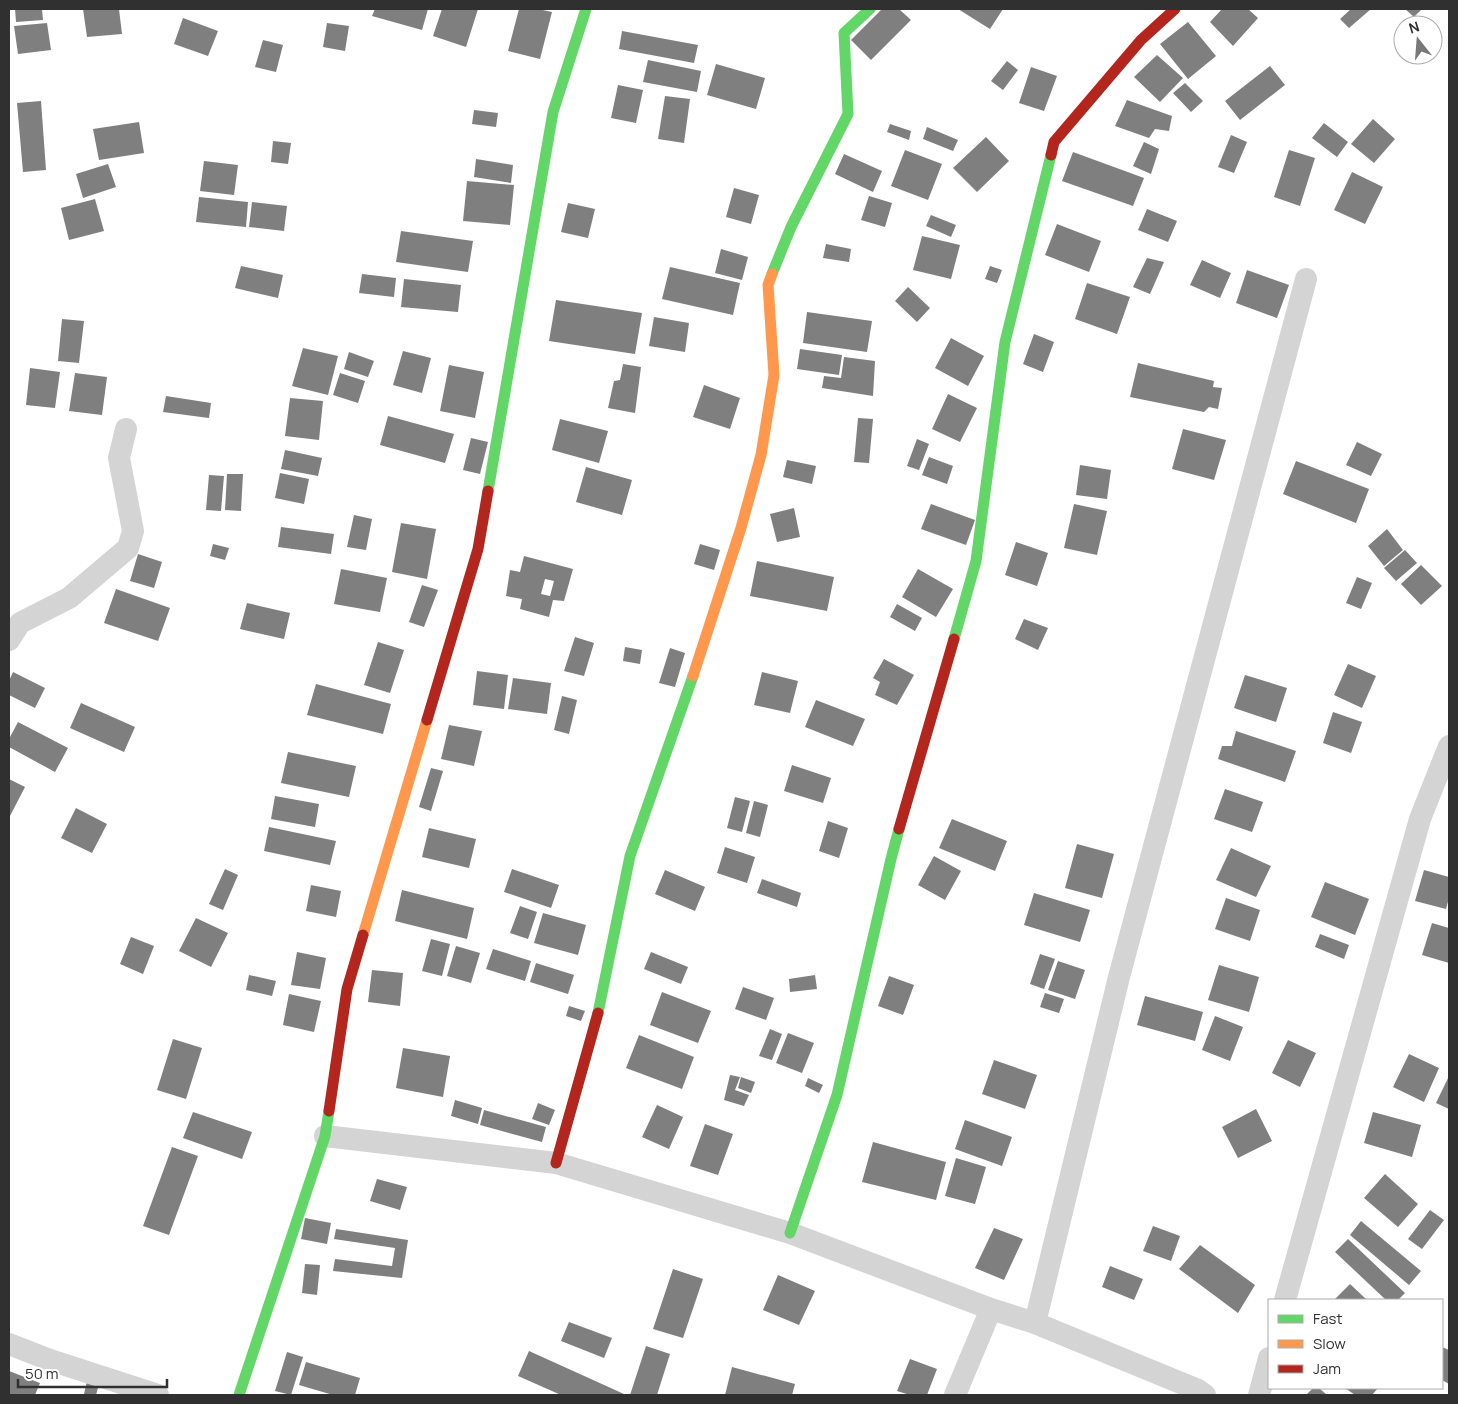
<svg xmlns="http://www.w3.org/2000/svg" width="1458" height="1404" viewBox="0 0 1458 1404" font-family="Manrope,sans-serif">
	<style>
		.building { fill: #7f7f7f; fill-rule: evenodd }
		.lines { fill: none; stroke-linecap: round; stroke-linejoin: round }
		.street { stroke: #d4d4d4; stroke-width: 22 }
		.fast { stroke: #63d668; stroke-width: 11 }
		.slow { stroke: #ff974d; stroke-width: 11 }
		.jam { stroke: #b3261e; stroke-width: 11 }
	</style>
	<rect width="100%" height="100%" fill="#fff"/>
	<path class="building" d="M15,9H42L43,20L16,22Z
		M83,9H119L122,34L87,37Z
		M375,9H428L422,30L372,16Z
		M442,9H478L466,47L433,36Z
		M519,9H538L552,12L540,59L508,51Z
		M882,9H899L911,20L871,60L851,40Z
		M958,9H1003L990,29Z
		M1222,9H1248L1258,18L1233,46L1210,22Z
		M1351,9H1371L1349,28L1340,19Z
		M1405,9H1422L1414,17Z
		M183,18L218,31L208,56L174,44Z
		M1188,22L1216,56L1188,79L1160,44Z
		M47,23L51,50L18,54L14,26Z
		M327,23L349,26L345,51L323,47Z
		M622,31L698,45L694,63L619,49Z
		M263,40L283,45L276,72L255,67Z
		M1157,55L1183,78L1160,102L1134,77Z
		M648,60L701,71L697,92L643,82Z
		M1007,61L1018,70L1003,90L991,81Z
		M716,64L765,78L756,109L707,95Z
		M1270,66L1285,85L1240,120L1225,101Z
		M1031,67L1057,76L1044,111L1019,103Z
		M1185,83L1203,101L1191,112L1173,93Z
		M618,85L643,90L636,123L611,118Z
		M665,96L690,99L684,143L658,139Z
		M1127,100L1172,116L1169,131L1155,129L1149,138L1115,126Z
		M41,101L46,170L23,172L17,103Z
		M474,110L498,113L496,127L472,124Z
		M1373,119L1395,139L1374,163L1351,144Z
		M139,122L144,153L99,160L93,129Z
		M1324,123L1348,142L1337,157L1312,138Z
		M890,124L911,131L909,140L887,132Z
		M927,127L958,140L953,151L923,139Z
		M1231,135L1247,142L1234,173L1218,167Z
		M986,137L1009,161L977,192L953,168Z
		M273,141L291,143L288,164L271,162Z
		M1144,142L1159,149L1151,174L1133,166Z
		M905,150L942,164L928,200L891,186Z
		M1289,150L1315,158L1300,206L1274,197Z
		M1073,152L1144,178L1133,206L1062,181Z
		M844,154L882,171L873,192L835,174Z
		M476,159L513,165L511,183L474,177Z
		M204,161L238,165L234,195L200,191Z
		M108,164L116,187L83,198L76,174Z
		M1352,172L1383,187L1365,224L1334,210Z
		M467,181L514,185L510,225L463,221Z
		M734,188L759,195L751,224L726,217Z
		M869,196L892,203L885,227L861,220Z
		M199,197L248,202L246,227L196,222Z
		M95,199L104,231L69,240L61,208Z
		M252,202L287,206L284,231L249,227Z
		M568,203L595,209L588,238L561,232Z
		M1147,209L1177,221L1168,242L1138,230Z
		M931,215L956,225L951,237L926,226Z
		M1057,224L1101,241L1089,272L1045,255Z
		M401,231L473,241L468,272L396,262Z
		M922,236L960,245L951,279L913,270Z
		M826,244L851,249L849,262L823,258Z
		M721,249L748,257L742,280L715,273Z
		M1147,258L1164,262L1150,294L1133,287Z
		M1202,260L1231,273L1220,298L1190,285Z
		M241,266L283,275L278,298L235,288Z
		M990,266L1002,270L997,283L985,279Z
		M670,267L740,283L733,315L662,299Z
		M1247,270L1289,285L1277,318L1236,303Z
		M362,274L396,278L394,297L359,293Z
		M404,279L461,285L458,312L401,307Z
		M1087,283L1130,297L1117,334L1075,319Z
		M908,287L930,308L917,322L895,301Z
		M556,300L642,313L635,354L549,341Z
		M807,312L872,321L867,352L803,343Z
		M654,317L689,323L685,352L649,346Z
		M62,319L84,321L79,363L58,361Z
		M1034,334L1054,342L1043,372L1023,364Z
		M951,338L984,356L968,386L935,368Z
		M303,348L338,356L328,395L292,386Z
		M800,349L842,355L839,375L797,369Z
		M403,351L431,358L422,393L393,385Z
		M349,352L374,361L368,377L344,369Z
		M844,357L875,361L873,396L822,388L824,376L841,378Z
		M1138,363L1214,381L1213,387L1222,388L1218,409L1209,407L1204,412L1130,397Z
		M623,364L641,367L635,413L608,408L614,381L620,380Z
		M449,365L484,372L475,418L440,411Z
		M30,368L60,372L55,408L26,405Z
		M75,373L107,377L102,415L69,411Z
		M340,373L365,381L358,403L333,395Z
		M704,385L740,398L730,429L693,417Z
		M948,394L977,408L960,442L932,429Z
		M166,396L211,403L209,418L163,412Z
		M290,398L323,401L319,440L285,436Z
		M388,416L454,434L445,463L380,445Z
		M858,418L873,419L869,463L854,462Z
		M560,419L608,431L599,463L552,450Z
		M1183,429L1226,440L1214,480L1172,469Z
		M471,438L488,442L480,474L463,470Z
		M917,439L929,444L919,470L907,466Z
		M1357,442L1382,454L1371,476L1346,465Z
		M285,450L322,458L318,476L281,469Z
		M929,457L953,466L947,484L922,475Z
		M787,460L816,466L812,484L783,477Z
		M1296,461L1369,489L1356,523L1283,494Z
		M1080,465L1111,470L1107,499L1076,495Z
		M586,467L632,480L622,515L576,502Z
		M280,473L309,479L304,504L275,498Z
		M227,474H243L241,511L225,510Z
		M209,475L224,476L221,511L206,510Z
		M931,504L975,520L966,545L921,529Z
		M1074,504L1107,511L1097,555L1064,548Z
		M794,508L800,537L777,542L770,514Z
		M354,515L372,519L366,550L347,547Z
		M401,523L436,529L427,579L392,572Z
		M281,527L334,534L331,554L278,547Z
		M1387,529L1403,550L1384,566L1368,546Z
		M1016,542L1048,553L1037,586L1005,575Z
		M213,544L229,548L225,560L210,556Z
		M700,544L720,550L714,570L694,564Z
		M1405,550L1417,563L1396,581L1384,568Z
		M138,554L162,562L154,588L130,581Z
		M524,556L573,569L564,601L553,600L549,617L520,609L522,599L506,596L510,570L520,572ZM545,579L554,581L550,596L541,594Z
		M757,561L834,577L827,611L750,596Z
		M1421,565L1442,586L1421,605L1401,584Z
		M341,569L387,578L380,612L334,604Z
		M918,569L953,589L936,617L902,597Z
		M1357,577L1372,583L1361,609L1346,603Z
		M422,585L438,590L424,627L409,622Z
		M116,589L170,608L158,641L104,623Z
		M247,603L290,613L284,639L240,629Z
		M897,604L922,618L915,631L890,617Z
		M1024,619L1048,628L1038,650L1015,639Z
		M575,637L594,643L584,676L564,671Z
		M378,642L404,650L390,693L364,685Z
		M625,647L642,650L640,664L623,661Z
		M670,648L685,653L675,687L659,683Z
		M884,659L914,675L897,705L875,695L880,682L873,678Z
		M1348,664L1376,676L1362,708L1334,695Z
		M477,671L508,675L504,709L473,705Z
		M13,672L45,688L35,708L9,695V681Z
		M762,672L798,681L790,713L754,705Z
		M1245,675L1287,688L1276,722L1234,708Z
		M513,678L551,683L547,714L508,709Z
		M316,684L391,704L383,734L307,715Z
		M562,696L577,700L569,734L554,730Z
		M816,700L865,719L853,746L805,727Z
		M81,703L135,727L124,752L70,728Z
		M1333,712L1362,722L1351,753L1323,743Z
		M18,722L68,748L55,772L9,747V739Z
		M449,725L482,731L474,766L441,759Z
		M1236,731L1296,751L1285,782L1218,759L1222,746H1232Z
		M288,752L356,766L349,797L281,783Z
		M792,765L831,778L823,803L784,791Z
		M431,768L443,771L431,811L419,807Z
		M9,779L25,787L10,816H9Z
		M1225,789L1263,802L1252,832L1214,819Z
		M275,796L319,804L315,827L271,819Z
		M735,797L750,801L742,832L727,828Z
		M754,801L768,805L760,837L746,833Z
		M76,808L107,824L92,853L61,838Z
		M952,819L1007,841L995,871L939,848Z
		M828,821L848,828L839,858L819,851Z
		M269,827L336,841L330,865L264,851Z
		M429,828L476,839L469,868L422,857Z
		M1077,844L1114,854L1102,898L1065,888Z
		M725,847L755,857L747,883L717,873Z
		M1231,848L1271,866L1256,897L1216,880Z
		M934,856L961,871L945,900L918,885Z
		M225,869L238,875L223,910L209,904Z
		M512,869L559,885L551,908L504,892Z
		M665,870L705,887L695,911L655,894Z
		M1424,870L1449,877V898L1446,909L1415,901Z
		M762,879L801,893L797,907L757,893Z
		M1325,882L1369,899L1355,935L1311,917Z
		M311,885L341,891L336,917L306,911Z
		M402,890L474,908L467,939L395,921Z
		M1034,893L1090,910L1080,942L1024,925Z
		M1226,898L1260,910L1250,941L1215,929Z
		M520,906L537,912L528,939L510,933Z
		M543,913L586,925L578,955L534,943Z
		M196,918L228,933L211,967L179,951Z
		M1432,923L1449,928V963L1422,955Z
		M1320,934L1349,945L1344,959L1315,947Z
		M131,937L154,946L143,974L120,964Z
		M431,939L450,944L442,976L422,971Z
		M456,946L480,953L471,983L447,976Z
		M493,949L531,961L525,981L486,969Z
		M297,952L326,958L320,989L291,985Z
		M651,952L688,967L681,984L644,969Z
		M1040,954L1055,959L1044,989L1030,984Z
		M1058,961L1085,970L1075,999L1048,990Z
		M536,963L574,975L568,994L530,982Z
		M1219,965L1259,977L1249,1012L1208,1000Z
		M372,970L403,973L400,1006L368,1002Z
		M249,975L276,981L272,996L246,990Z
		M815,975L817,989L790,992L789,979Z
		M889,976L914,985L903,1015L878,1006Z
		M743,987L774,998L766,1020L735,1009Z
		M662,992L711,1011L698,1043L650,1025Z
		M1045,993L1064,999L1059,1013L1040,1007Z
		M289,994L321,1001L314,1032L283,1025Z
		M1145,996L1203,1012L1195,1041L1137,1025Z
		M569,1006L585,1011L581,1021L566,1016Z
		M1215,1016L1243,1027L1230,1061L1202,1050Z
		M770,1029L782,1034L772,1060L759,1056Z
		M788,1033L814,1043L802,1073L776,1063Z
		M639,1035L694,1057L682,1089L626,1068Z
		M173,1039L202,1048L186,1099L157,1090Z
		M1288,1040L1316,1053L1300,1087L1272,1073Z
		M403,1048L450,1056L443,1097L396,1088Z
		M1409,1054L1439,1068L1424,1102L1393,1087Z
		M994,1060L1037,1075L1025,1109L982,1094Z
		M730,1075L740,1077L735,1090L749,1095L744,1106L724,1100Z
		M1449,1076V1109L1436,1103Z
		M741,1077L755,1082L751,1093L738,1088Z
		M808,1078L823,1085L819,1093L805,1086Z
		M455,1100L482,1108L478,1124L451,1116Z
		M538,1103L555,1110L549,1125L532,1119Z
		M657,1105L683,1117L669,1149L642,1137Z
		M1256,1109L1272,1141L1238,1158L1222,1127Z
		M484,1110L546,1127L542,1142L480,1125Z
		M193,1112L252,1132L242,1159L183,1138Z
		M1373,1112L1421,1125L1412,1157L1364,1143Z
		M965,1120L1012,1137L1002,1166L955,1149Z
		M705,1124L733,1134L718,1175L690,1166Z
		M873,1142L946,1162L936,1200L862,1182Z
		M172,1147L198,1156L169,1235L143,1226Z
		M956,1158L986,1167L975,1204L945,1196Z
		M1385,1174L1418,1204L1398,1227L1364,1198Z
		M377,1179L407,1187L400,1210L370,1201Z
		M1430,1210L1444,1220L1422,1249L1408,1239Z
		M305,1218L331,1223L327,1244L301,1239Z
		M1361,1221L1421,1271L1409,1285L1350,1235Z
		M1153,1226L1180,1236L1171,1261L1143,1251Z
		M994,1228L1023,1239L1004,1280L975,1268Z
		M336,1229L408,1240L402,1278L333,1271L335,1259L392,1266L395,1248L334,1239Z
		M1348,1239L1405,1293L1398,1300H1386L1335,1252Z
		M1200,1245L1255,1285L1238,1313L1179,1269Z
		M305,1264L320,1265L317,1295L302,1293Z
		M1110,1266L1143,1279L1134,1300L1102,1287Z
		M673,1269L703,1279L683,1338L653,1329Z
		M778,1275L815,1291L799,1325L763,1310Z
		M1350,1284L1367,1300H1334Z
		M569,1322L612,1338L604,1358L561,1341Z
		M646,1346L670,1354L657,1395H630Z
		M1442,1347L1449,1350V1384L1442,1380Z
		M529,1351L624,1394L623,1395H561L518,1376Z
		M287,1352L303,1357L291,1395L275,1391Z
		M910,1359L937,1369L927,1395H910L897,1391Z
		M306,1362L360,1378L355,1395H333L299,1385Z
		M732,1367L795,1384L792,1395H725Z
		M9,1371L40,1383L35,1395H9Z
		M87,1381L99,1384L96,1395L84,1394Z
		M1313,1388H1319L1327,1395H1306Z
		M1345,1388H1378L1372,1395H1355Z"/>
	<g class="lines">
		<path class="street" d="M9,640L20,623L69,598L128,548L133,531L119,458L126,429
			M325,1136L556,1163L790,1233L991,1309L1035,1323L1198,1390L1205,1395
			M1285,1300L1420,819L1449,746
			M1035,1323L1119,977L1306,279
			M9,1344L50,1360L158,1395
			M955,1395L991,1309
			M1259,1395L1269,1358"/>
		<path class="fast" d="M772,274L791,227L848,114L844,33L870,9
			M488,491L553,112L586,9
			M954,639L976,561L1005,342L1051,155
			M598,1013L630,856L693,676
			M790,1233L837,1095L891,859L899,829
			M239,1395L325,1136L329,1111"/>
		<path class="slow" d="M693,676L741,528L761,455L774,375L768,285L772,274
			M363,935L427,720"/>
		<path class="jam" d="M1051,155L1054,142L1141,40L1175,9
			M427,720L478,549L488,491
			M899,829L954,639
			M329,1111L347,989L363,935
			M556,1163L598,1013"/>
	</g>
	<rect width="1458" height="1404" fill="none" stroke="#303030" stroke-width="20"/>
	<rect x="1268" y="1299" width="175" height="90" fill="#ffffff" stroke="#acacac"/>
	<rect x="1278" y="1315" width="25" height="8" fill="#63d668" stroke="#acacac"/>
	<text x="1313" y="1324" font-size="15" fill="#303030">Fast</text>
	<rect x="1278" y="1340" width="25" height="8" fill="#ff974d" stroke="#acacac"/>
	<text x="1313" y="1349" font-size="15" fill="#303030">Slow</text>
	<rect x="1278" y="1365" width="25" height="8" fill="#b3261e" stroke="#acacac"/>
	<text x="1313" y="1374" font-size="15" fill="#303030">Jam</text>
	<g transform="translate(1418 40) rotate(343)"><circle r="24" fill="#ffffff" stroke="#acacac"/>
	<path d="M0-4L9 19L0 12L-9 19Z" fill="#787878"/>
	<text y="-8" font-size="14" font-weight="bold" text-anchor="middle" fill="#303030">N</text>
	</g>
	<path d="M18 1379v8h149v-8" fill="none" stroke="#303030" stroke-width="2.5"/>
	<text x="25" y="1379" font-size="15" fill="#303030" stroke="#ffffff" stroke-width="4" paint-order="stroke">50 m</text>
</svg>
